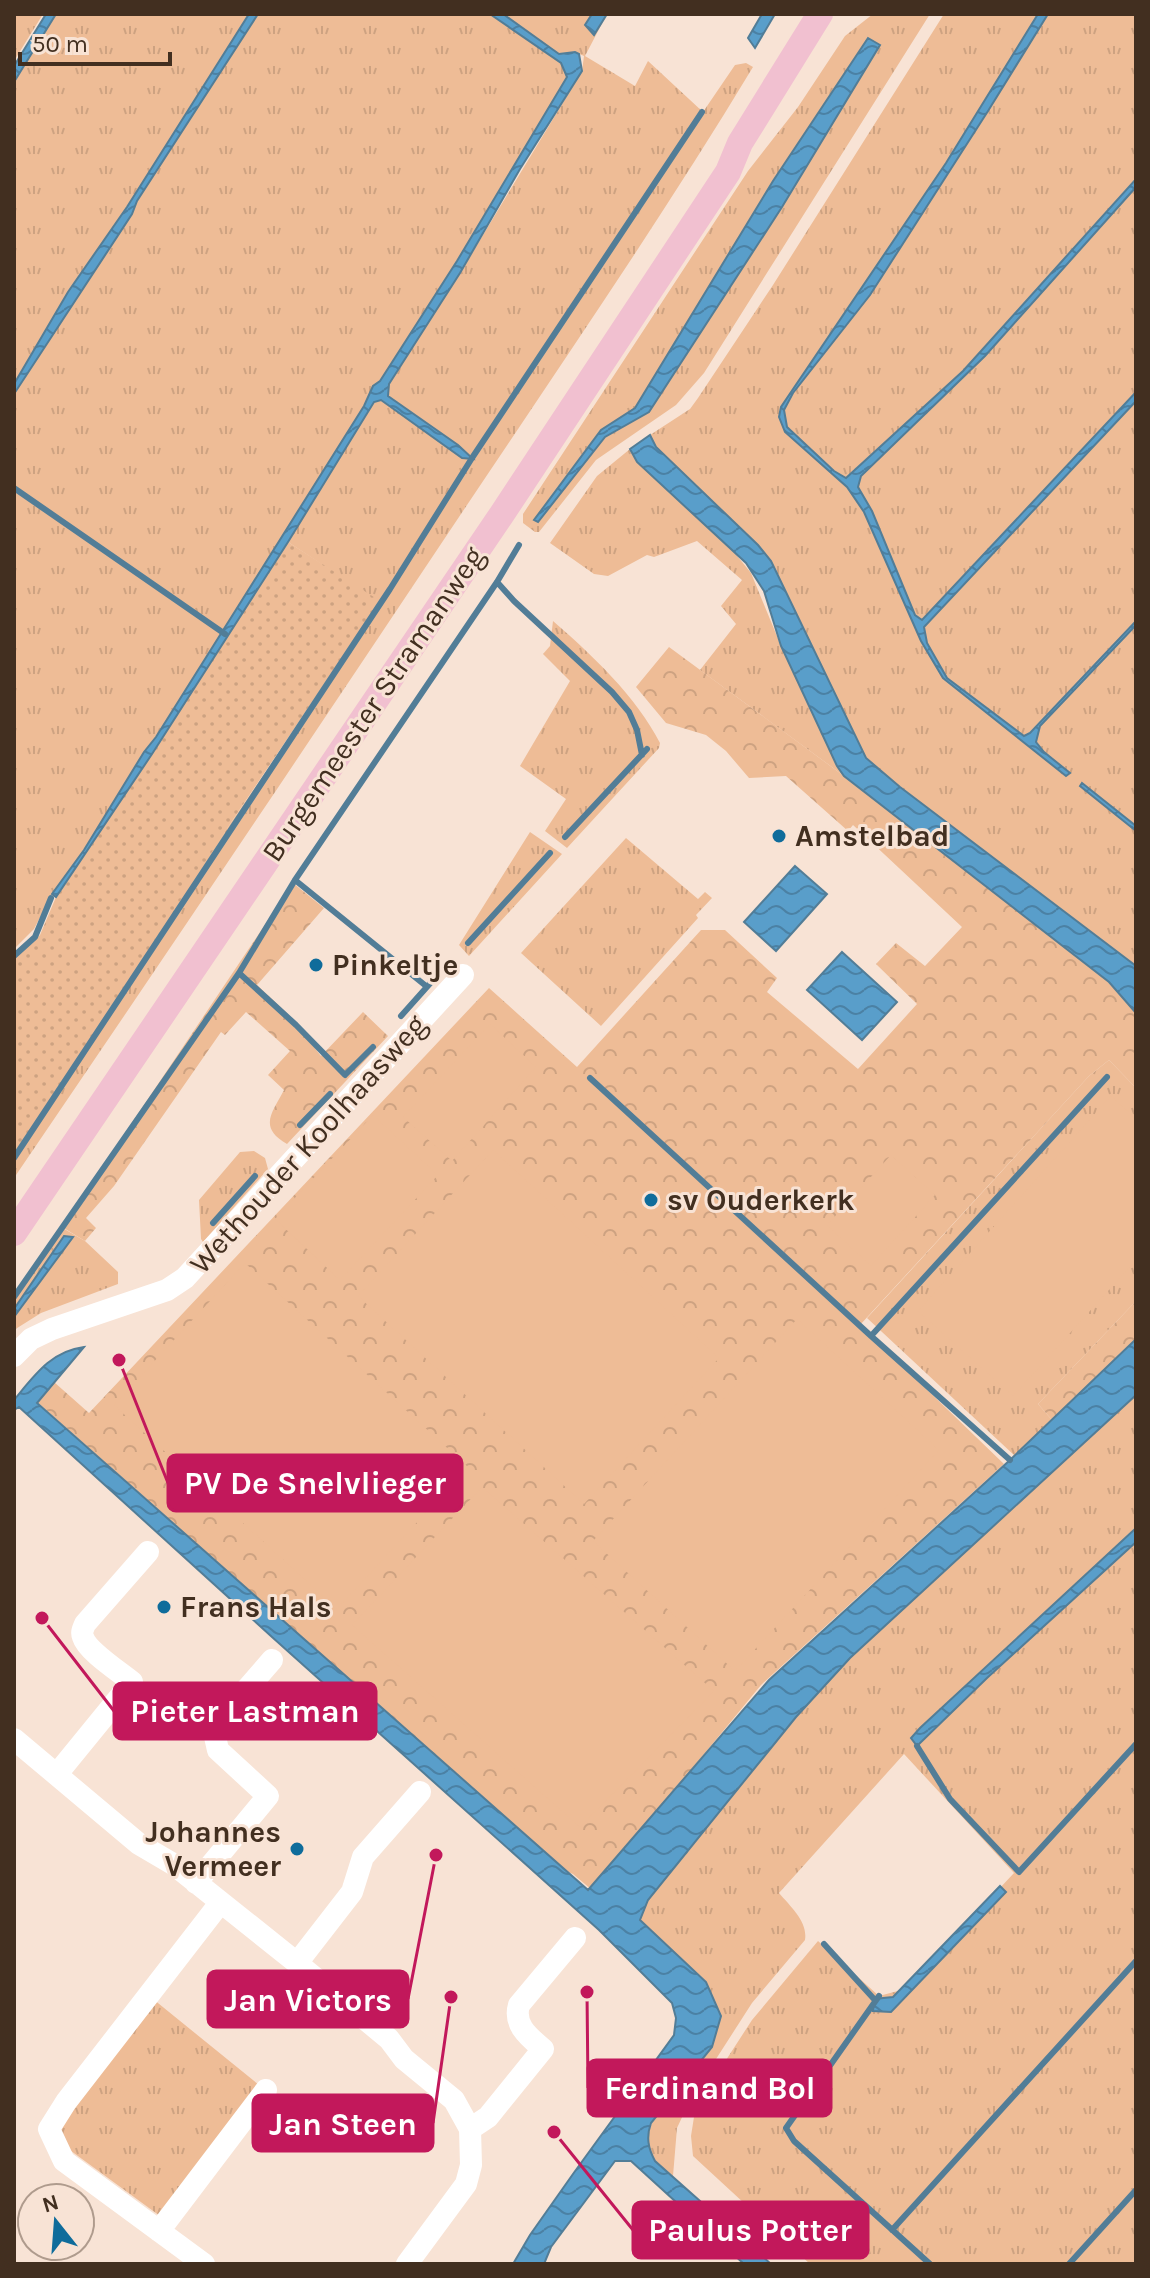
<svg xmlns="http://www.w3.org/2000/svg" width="1150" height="2278" viewBox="0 0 1150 2278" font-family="Karla,sans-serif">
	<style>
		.grass { fill: url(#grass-tufts); fill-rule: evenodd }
		.forest { fill: url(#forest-crowns) }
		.garden { fill: url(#garden-dots) }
		.pitch { fill: #eebc96 }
		.water { fill: url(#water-waves); stroke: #527d97; stroke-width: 2 }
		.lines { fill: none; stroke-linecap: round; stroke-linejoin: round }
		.stream { stroke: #527d97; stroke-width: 6 }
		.minor { stroke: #fff; stroke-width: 22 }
		.major { stroke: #f1c0d0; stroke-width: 26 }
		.poi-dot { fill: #0f6c9b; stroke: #f8e3d5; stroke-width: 3 }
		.labels { text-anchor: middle; stroke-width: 6; stroke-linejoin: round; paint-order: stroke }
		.street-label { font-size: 30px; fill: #422f20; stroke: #f8e3d5 }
		.poi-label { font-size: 30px; font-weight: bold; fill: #422f20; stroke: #f8e3d5; text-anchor: start }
		.leader { fill: none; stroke: #c2185b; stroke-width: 3 }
		.callout-dot { fill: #c2185b; stroke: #f8e3d5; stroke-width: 3 }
		.callout { fill: #c2185b; stroke: #c2185b; stroke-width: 3 }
		.callout-label { font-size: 32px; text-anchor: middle; font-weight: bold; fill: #fff }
	</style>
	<defs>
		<pattern id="grass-tufts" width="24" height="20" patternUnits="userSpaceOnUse" patternTransform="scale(2)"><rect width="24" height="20" fill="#eebc96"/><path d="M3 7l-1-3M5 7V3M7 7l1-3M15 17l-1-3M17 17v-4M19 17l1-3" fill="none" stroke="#cda281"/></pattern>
		<pattern id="forest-crowns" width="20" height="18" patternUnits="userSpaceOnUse" patternTransform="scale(2)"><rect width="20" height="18" fill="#eebc96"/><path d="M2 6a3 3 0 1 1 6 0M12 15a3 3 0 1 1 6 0" fill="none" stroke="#cda281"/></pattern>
		<pattern id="garden-dots" width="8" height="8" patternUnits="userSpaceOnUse" patternTransform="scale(2)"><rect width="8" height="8" fill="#eebc96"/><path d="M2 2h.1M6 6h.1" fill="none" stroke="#cda281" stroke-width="1.8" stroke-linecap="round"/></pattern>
		<pattern id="water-waves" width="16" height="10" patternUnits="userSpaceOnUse" patternTransform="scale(2)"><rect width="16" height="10" fill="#599eca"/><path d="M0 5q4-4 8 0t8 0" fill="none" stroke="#4b81a4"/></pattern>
	</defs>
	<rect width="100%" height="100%" fill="#f8e3d5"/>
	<path class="grass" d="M14,14H43L14,61Z
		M51,14H249L127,207L68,292L14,384V70Z
		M258,14H491L562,63L568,77L457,261L380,381L373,386L364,406L156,737L144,752L84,850L52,894L34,929L14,949V394L132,214L137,201Z
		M503,14H607L585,56L635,86L648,61L703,112L735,65L746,63L753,67C663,216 564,360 467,505C317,730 166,955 14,1178V1141L286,742L379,602L288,542L374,402L381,400L462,458H472L458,445L387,396L389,384L460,273L582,71L584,56L575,52L559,54Z
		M873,14H930L704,373L676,405L596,460L539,532H535L523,523V514L748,171L798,107L845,36ZM869,38L649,412L605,437L535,520L601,430L635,408L773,181Z
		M944,14H1136V621L1025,737L1041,748L1036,741L1040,726L1136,625V966L900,787L866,758L771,561L758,545L656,447L650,435L690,409L698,398L773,285Z
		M630,449L637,462L729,546L751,573L781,646L837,766L844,776L700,670L736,624L721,606L742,580L697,541L654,557L647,555L608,576L594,574L550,543L597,476Z
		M553,621C592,655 636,696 660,743L659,748L567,848L545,831L566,799L520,766L570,681L543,654L550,646Z
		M530,832L562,854L469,956L459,945Z
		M626,838L698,899L705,892L712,898L696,915L698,918L601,1026L521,953Z
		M1109,1060L1136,1088V1301L1038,1404L1052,1420L1015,1456L867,1318L1089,1076Z
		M254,1151L265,1158L268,1169L203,1242L201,1239L199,1200L240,1152Z
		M61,1227L85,1241L118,1272V1284L41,1313L14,1330V1317L72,1238L64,1236L14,1309V1293Z
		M1136,1395V2264H810L693,2156L691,2136L694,2117L704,2094L752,2020L818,1941L879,1996L905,1989L1014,1873L904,1754L779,1893C791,1907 808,1922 805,1940L752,2003L691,2098L677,2128L673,2176C667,2171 659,2166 654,2160C626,2122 698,2076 712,2046C716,2037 718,2025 721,2016L706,1982L640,1920L648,1900L796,1717L850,1658Z
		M153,1999L259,2085L160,2216L67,2148L57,2127Z"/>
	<path class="forest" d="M669,647L844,776L1110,982L1136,1013V1057L1134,1063L1136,1065V1088L1109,1060L1089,1076L860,1325L1004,1464L761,1685L592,1890L573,1874L566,1871L37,1402L54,1382L89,1413L489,988L577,1067L701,930H725L777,978L767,992L858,1069L917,1004L876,964L896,943L925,966L962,927L853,825L848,831L786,776L749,778L726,751L706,735L666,723L636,687Z
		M293,883L324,908L257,985L287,1013L321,1056L363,1012L388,1036L287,1144C258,1127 272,1113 284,1090L268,1075L290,1051L246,1012L225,1035L221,1032L114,1186L86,1218L96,1228L85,1241L62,1227Z
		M1136,1301V1339L1052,1420L1038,1404Z"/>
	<path class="garden" d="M288,542L380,601L232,821L14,1156V959L40,935L56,897L152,754Z"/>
	<path class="pitch" d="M490,1024L536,1067L452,1161L403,1117Z
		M1111,1096L1136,1119V1260L1013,1396L918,1311Z
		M373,1115L438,1175L340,1280L275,1219Z
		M493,1150L719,1358L584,1504L358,1296Z
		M891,1155L935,1195L871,1266L827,1225Z
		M245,1263L468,1467L337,1609L114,1405Z
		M797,1319L939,1450L735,1671L593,1541Z
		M482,1487L714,1691L580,1827L352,1625Z"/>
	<path class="water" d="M46,14H56L14,82V66Z
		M249,14H258L137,201L132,214L14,394V384L68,292L127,207Z
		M490,14H503L559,54L575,52L579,54L582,71L520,169L460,273L389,384L388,396L458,445L473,459L462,458L381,400L374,402L288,542L152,754L56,897L52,894L84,850L144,752L156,737L364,406L373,386L380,381L457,261L567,77L561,63Z
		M592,14H607L594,35L585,25Z
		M762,14H775L755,48L748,38Z
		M1038,14H1048L988,111L870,295L793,393L784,410L787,427L834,471L846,478L963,371L1136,179V187L985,356L861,476L858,487L872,511L915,615L922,620L1136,392V401L924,627L927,643L947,678L1024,736L1030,733L1136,621V625L1040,726L1036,742L1044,752L1070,773L1066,776L943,678L921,641L864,512L847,487L785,432L779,417L781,407L946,163Z
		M868,38L880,45L782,207L649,412L605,437L538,522L534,520L601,430L635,408L773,181Z
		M650,435L656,447L758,545L771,561L866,758L900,787L1136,966V1013L1109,982L844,776L837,766L781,646L764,591L746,563L637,462L630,449Z
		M1082,783L1136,826V831L1080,786Z
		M795,866L827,894L776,951L744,922Z
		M842,952L897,1002L862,1040L807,990Z
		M64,1236L73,1237L14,1317V1309Z
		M1136,1339V1395L850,1658L796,1717L648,1900L640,1920L706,1982L721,2016L712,2047L651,2123C646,2137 648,2148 655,2161L771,2264H744L631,2161H615L551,2247L544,2264H513L530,2235L573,2174L674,2035L676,2018L672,2003L599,1930L272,1637L19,1407L14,1410V1400C34,1376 51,1351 84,1347L37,1403L588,1890L769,1680L1010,1460Z
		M1136,1528V1542L987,1678L917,1746L911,1738L920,1728Z
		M1000,1886L1006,1892L891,2012L873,2011L874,1999L893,1997Z"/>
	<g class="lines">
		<path class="stream" d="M14,488L225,634
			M497,582L514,601L612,692L629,712L637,730L642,755
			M565,837L647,749
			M295,880L426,986
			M468,943L550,853
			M14,956L35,937L51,898
			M239,973L296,1025L345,1075L373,1047
			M401,1016L434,979
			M590,1078L871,1336L1107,1077
			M300,1125L330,1094
			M14,1158L390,589L472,458L702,112
			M213,1223L255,1176
			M14,1297L239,973L295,880L497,582L519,545
			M871,1336L1010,1460
			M917,1746L950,1799L1019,1872L1136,1744
			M824,1944L874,1999
			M879,1996L786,2128L794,2141L930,2264
			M892,2230L1136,1961
			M1069,2264L1136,2190"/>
		<path class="minor" d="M14,1356L31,1339L52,1329L167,1290L185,1278L463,975
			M14,1739L139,1844L173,1864L297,1963L389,2039L404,2059L454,2100L470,2129L471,2165L466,2184L407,2264
			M57,1774L132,1682C120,1672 87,1651 83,1637C81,1632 83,1629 85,1624L148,1552
			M196,1883L268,1796L218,1750L214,1732L219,1721L272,1660
			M297,1963L352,1892L363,1857L420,1792
			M470,2129L488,2117L543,2049C529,2037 513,2025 519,2005L575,1938
			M159,2231L266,2090
			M204,2264L64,2161L49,2129L66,2102L220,1903"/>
		<path class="major" d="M14,1233L502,514L728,172L740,143L820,14"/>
	</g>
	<g class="poi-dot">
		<circle cx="779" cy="836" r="8"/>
		<circle cx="316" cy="965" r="8"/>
		<circle cx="651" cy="1200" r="8"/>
		<circle cx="164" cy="1607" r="8"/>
		<circle cx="297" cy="1849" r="8"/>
	</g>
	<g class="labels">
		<g class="street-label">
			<text transform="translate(373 704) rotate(-56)" y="10">Burgemeester Stramanweg</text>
			<text transform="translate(308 1144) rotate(-48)" y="10">Wethouder Koolhaasweg</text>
		</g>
		<g class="poi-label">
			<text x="795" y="846">Amstelbad</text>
			<text x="332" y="975">Pinkeltje</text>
			<text x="667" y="1210">sv Ouderkerk</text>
			<text x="180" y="1617">Frans Hals</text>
			<text x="281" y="1842" text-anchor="end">Johannes<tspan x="281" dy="34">Vermeer</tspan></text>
		</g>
	</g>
	<path class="leader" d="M119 1360L168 1483M42 1618L114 1711M436 1855L408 1999M587 1992L588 2088M451 1997L433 2123M554 2132L633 2230"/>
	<g class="callout-dot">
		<circle cx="119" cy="1360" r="8"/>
		<circle cx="42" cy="1618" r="8"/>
		<circle cx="436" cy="1855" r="8"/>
		<circle cx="587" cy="1992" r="8"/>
		<circle cx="451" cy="1997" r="8"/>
		<circle cx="554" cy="2132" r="8"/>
	</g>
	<g class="callout">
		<rect x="168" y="1455" width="294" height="56" rx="8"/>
		<rect x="114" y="1683" width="262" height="56" rx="8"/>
		<rect x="208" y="1971" width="200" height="56" rx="8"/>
		<rect x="588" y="2060" width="243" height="56" rx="8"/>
		<rect x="253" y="2095" width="180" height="56" rx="8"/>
		<rect x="633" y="2202" width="235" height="56" rx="8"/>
	</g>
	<g class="callout-label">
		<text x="315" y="1494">PV De Snelvlieger</text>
		<text x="245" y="1722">Pieter Lastman</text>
		<text x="308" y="2011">Jan Victors</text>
		<text x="710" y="2099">Ferdinand Bol</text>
		<text x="343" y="2135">Jan Steen</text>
		<text x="750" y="2241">Paulus Potter</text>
	</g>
	<rect width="1150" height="2278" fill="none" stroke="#422f20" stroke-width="32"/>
	<g transform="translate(56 2222) rotate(343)"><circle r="38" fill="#f8e3d5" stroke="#af9b8d" stroke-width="2"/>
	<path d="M0-6L14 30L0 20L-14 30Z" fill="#0f6c9b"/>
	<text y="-12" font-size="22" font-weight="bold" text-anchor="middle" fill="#422f20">N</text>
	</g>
	<path d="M20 52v12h150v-12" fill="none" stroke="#422f20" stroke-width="4"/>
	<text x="32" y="52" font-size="24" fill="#422f20" stroke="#f8e3d5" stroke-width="6" paint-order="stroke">50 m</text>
</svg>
